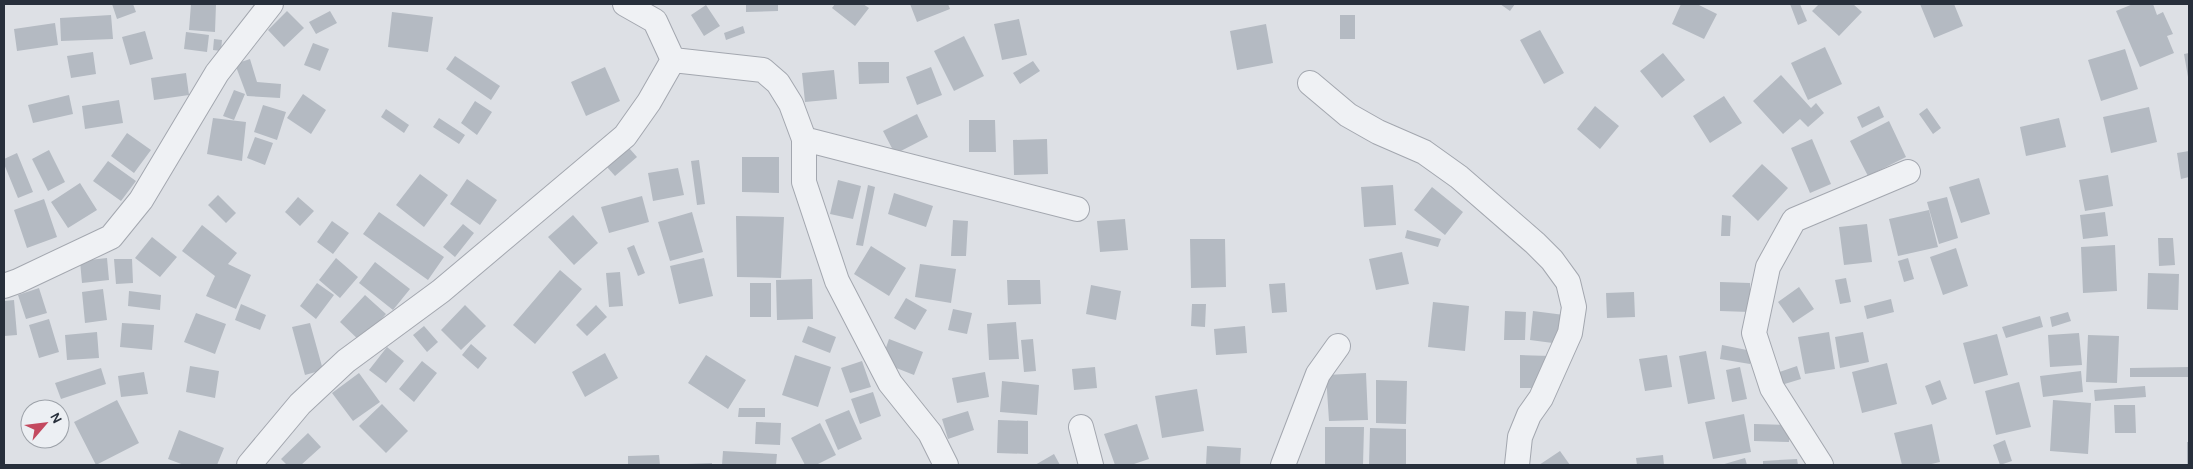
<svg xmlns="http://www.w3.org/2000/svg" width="2193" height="469" viewBox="0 0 2193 469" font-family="Karla,sans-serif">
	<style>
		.building { fill: #b4bac2 }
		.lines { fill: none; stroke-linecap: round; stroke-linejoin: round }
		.minor-casing { stroke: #a3a7af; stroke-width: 26 }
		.minor { stroke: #eff1f4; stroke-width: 24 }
	</style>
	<rect width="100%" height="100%" fill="#dde0e5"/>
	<path class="building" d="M112,4H133L136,12L117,19Z
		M191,4H216L215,32L189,30Z
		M746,4H778V11L746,12Z
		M835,4H863L869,8L855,26L832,8Z
		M910,4H948L950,9L917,22Z
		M1500,4H1515L1510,11Z
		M1681,4H1697L1717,14L1704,39L1672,24Z
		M1790,4H1800L1807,21L1798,25Z
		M1819,4H1853L1862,12L1839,36L1812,11Z
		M1920,4H1954L1963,26L1934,38Z
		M2133,4H2153L2157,15L2163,12L2173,34L2167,36L2174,53L2140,67L2116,11Z
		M706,5L720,26L704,36L691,15Z
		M287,11L304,28L284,47L268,30Z
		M330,11L337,23L316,34L309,22Z
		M392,12L433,17L428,52L388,47Z
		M111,15L113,39L61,41L60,18Z
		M1340,15H1355V39H1340Z
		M1019,19L1027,55L1002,60L994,24Z
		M55,23L58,45L17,51L14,29Z
		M1266,24L1273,63L1237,70L1230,31Z
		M743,26L745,33L726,40L724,33Z
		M1540,30L1564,73L1544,84L1520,40Z
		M145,31L153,59L130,65L122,37Z
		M186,32L209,35L207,52L184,49Z
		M964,36L984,76L954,91L934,51Z
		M214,39L222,40L221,51L213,50Z
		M313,43L329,49L320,71L304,65Z
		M1825,47L1842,84L1808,100L1791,63Z
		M2125,49L2138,89L2101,101L2088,60Z
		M93,52L96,74L71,78L67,56Z
		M1663,53L1685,80L1662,98L1640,71Z
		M2189,53V77H2188L2184,54Z
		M455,56L500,86L491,100L446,69Z
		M250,59L257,82L281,84L280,98L247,96L235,64Z
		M1033,61L1040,71L1020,84L1013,73Z
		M858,62H889V83L859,84Z
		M605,67L620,101L586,116L571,82Z
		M931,67L942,95L917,105L906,77Z
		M834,70L837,99L805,102L802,73Z
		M186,73L189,95L154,100L151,78Z
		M1781,75L1811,108L1816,103L1824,113L1808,127L1800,119L1783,134L1753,101Z
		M234,90L245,94L234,120L223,116Z
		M303,94L326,110L311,134L287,118Z
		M69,95L73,114L33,123L28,105Z
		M1724,96L1742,123L1710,143L1693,116Z
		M119,100L123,123L85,129L82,106Z
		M475,101L492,112L477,135L461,123Z
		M263,105L286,112L277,140L254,132Z
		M1595,106L1619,126L1600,149L1577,129Z
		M1879,106L1884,117L1862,128L1857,117Z
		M2149,107L2157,142L2111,153L2103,117Z
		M1927,108L1941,128L1933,134L1919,114Z
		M386,109L409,125L404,133L381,117Z
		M917,114L928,137L895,154L883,131Z
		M213,118L246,122L242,161L207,154Z
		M439,118L465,135L459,144L433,127Z
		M2059,118L2066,147L2026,156L2020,127Z
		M969,120H995L996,152H969Z
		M1889,121L1906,157L1868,176L1850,141Z
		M127,133L151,150L134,173L111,156Z
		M255,137L273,143L265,165L247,158Z
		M1047,139L1048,174L1014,175L1013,140Z
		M1812,139L1831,184L1810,193L1791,148Z
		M629,148L637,157L615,176L607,167Z
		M49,150L65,182L48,191L32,159Z
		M2189,151V177L2181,179L2177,153Z
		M17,153L33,192L18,198L4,164V159Z
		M742,157H779V193L742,192Z
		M699,160L705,204L697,205L691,161Z
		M108,161L136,181L121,201L93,181Z
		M1762,164L1788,188L1758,221L1732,196Z
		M678,168L684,195L653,201L648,173Z
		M420,174L448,195L424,227L396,205Z
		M2108,175L2113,206L2085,211L2079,180Z
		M1979,178L1990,214L1961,223L1949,187Z
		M467,179L497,200L480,225L450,204Z
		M838,180L861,186L853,219L830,214Z
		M80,183L97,210L68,228L51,202Z
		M868,185L875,187L863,246L856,245Z
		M1393,185L1396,225L1364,227L1361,187Z
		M1432,187L1463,212L1445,235L1414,210Z
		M894,193L933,206L926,227L888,214Z
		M218,195L236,213L226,223L208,205Z
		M642,196L649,222L609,233L601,207Z
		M298,197L314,211L300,226L285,212Z
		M1947,197L1958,238L1939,244L1927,202Z
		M44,199L57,237L27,248L14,210Z
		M1929,210L1938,247L1898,256L1889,219Z
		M379,212L444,257L428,280L363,234Z
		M692,212L703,252L670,261L658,222Z
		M2105,212L2108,236L2083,239L2080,215Z
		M573,215L598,243L574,265L548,237Z
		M1722,215L1731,216L1730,236H1721Z
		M736,216L784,217L781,278L737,277Z
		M1125,219L1128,250L1100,252L1097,221Z
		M953,220L968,221L966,256H951Z
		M332,221L349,233L333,254L317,242Z
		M463,224L474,233L455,257L443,247Z
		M1867,224L1872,262L1844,265L1839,227Z
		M202,225L237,253L228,264L251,275L236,309L206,296L215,276L182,251Z
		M1407,230L1441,239L1438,247L1405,238Z
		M152,237L177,257L160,277L135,258Z
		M2158,238H2173L2175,265L2159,266Z
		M1190,239H1225L1226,287L1191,288Z
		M634,245L645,273L638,276L627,248Z
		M2115,245L2117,291L2083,293L2081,247Z
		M871,246L906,268L889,296L854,274Z
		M1956,248L1968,286L1943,295L1930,257Z
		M1402,252L1409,284L1376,290L1369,259Z
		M107,258L109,280L82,283L80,261Z
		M336,258L358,277L340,298L319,280Z
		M704,258L713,296L679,304L670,266Z
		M1908,258L1914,279L1904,282L1898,261Z
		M114,259H132L133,283L116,284Z
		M375,262L410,289L393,310L359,283Z
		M920,264L956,269L951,303L915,297Z
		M560,270L582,289L535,344L513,325Z
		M620,272L623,306L609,307L606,273Z
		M2148,273L2179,274L2178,310L2147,309Z
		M1846,278L1851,302L1840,304L1835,280Z
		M812,279L813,319L777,320L776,280Z
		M1007,280H1040L1041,304L1008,305Z
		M1720,282L1750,283V312L1720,311Z
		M317,283L334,295L316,319L300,306Z
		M750,283H771V317H750Z
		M1285,283L1287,312L1272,313L1269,284Z
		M1091,285L1121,291L1116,320L1086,314Z
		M1799,287L1814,309L1793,323L1778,302Z
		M39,288L47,313L26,319L18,295Z
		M103,289L107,320L85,323L82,292Z
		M129,291L161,295L160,310L128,306Z
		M1634,292L1635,317L1607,318L1606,293Z
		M365,295L386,314L361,342L340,322Z
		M906,298L927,310L915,330L894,318Z
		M1891,299L1894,312L1867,319L1864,306Z
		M14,300L17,335L4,336V301Z
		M1433,302L1469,306L1465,351L1428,347Z
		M241,304L266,315L260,330L235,320Z
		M1192,304H1206L1205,327L1191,326Z
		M465,305L486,326L461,350L441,330Z
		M596,305L607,317L587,336L576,325Z
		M953,309L972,313L967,334L948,330Z
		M1505,311L1526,312L1525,340H1504Z
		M1533,311L1572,316L1568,345L1530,340Z
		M2068,312L2071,321L2052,327L2050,317Z
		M196,313L226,324L215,354L184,342Z
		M2040,316L2043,327L2006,338L2002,327Z
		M49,319L59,352L39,358L29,325Z
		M1016,322L1019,359L989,360L987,324Z
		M122,323L154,325L152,350L120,347Z
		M310,323L323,370L305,375L292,327Z
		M424,326L438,342L427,352L413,335Z
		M808,326L836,337L830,353L802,342Z
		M1245,326L1247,353L1216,355L1214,329Z
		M97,332L99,358L67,360L65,335Z
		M1829,332L1835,369L1805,374L1798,337Z
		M1863,332L1869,362L1840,368L1835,337Z
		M2079,333L2082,365L2050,367L2048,335Z
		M1997,334L2008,375L1974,384L1963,343Z
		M2088,335L2119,336L2117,383L2086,382Z
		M889,339L923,352L914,375L881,362Z
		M1033,339L1036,371L1024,372L1021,340Z
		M471,344L487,358L478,369L462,355Z
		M1722,345L1752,351L1750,364L1720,359Z
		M387,347L404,361L386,383L369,370Z
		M1706,351L1715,399L1688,404L1679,356Z
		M605,353L618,378L585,397L572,372Z
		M706,355L746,380L728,409L688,383Z
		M795,355L831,367L818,407L782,395Z
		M1520,355L1551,356V388H1520Z
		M1667,355L1672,387L1645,391L1639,359Z
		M422,361L437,373L414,402L399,389Z
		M862,361L871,387L850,393L841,368Z
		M1887,363L1897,404L1862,413L1852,372Z
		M190,366L219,371L215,398L186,392Z
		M1797,366L1801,379L1778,386L1774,374Z
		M1095,367L1097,388L1074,390L1072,369Z
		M1740,367L1747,399L1732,402L1726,370Z
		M2189,367V377H2130V368Z
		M101,368L106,384L61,399L55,383Z
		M2081,371L2083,392L2043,397L2040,376Z
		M144,372L148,394L121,397L118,376Z
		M985,372L989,397L957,403L952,378Z
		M359,373L380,402L353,421L332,393Z
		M1366,373L1368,420L1329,421L1326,375Z
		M1376,380L1407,381L1406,424L1376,423Z
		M1940,380L1947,399L1932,405L1925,386Z
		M1002,381L1039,385L1037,415L1000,412Z
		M2019,382L2031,427L1996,435L1985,391Z
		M2145,386L2146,397L2095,401L2094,390Z
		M1197,389L1204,431L1162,438L1155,396Z
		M873,392L881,416L860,424L851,399Z
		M117,400L139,443L96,465L74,422Z
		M2053,400L2091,403L2088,454L2050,451Z
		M382,404L408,431L386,453L359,426Z
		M2114,405H2135L2136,433H2115Z
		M739,408H765V417H738Z
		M849,410L862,439L838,450L825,420Z
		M968,411L974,430L948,439L942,419Z
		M1744,414L1751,452L1713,459L1705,422Z
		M998,420L1028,421V454L997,453Z
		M756,422L781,423L780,445L755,444Z
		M820,423L836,455L816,465H805L791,438Z
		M1137,424L1149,459L1131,465H1115L1104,434Z
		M1754,424L1790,425L1789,442L1754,441Z
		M1932,424L1940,462L1927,465H1902L1894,433Z
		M1325,427H1364L1363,465H1325Z
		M1370,428L1406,429V465H1369Z
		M179,430L224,448L217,465H184L168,459Z
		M308,433L321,447L301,465H287L281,459Z
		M2005,440L2012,461L2000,465L1993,445Z
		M2187,442H2189V465H2187Z
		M1207,446L1241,448L1240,465H1206Z
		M723,451L777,454L776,465H722Z
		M1560,451L1570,465H1539Z
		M1054,454L1060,465H1035Z
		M659,455L660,465H628V456Z
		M1663,455L1664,465H1637L1636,458Z
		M1745,458L1747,465H1721Z
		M1797,459L1798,465H1763V461Z
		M712,463V465H687V464Z"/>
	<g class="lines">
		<g class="minor-casing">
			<path id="minor" d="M673,60L763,70L778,83L791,104L804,139V182L837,281L890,383L930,433L946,465
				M1310,83L1348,115L1378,132L1424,152L1459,177L1535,243L1552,260L1568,282L1574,307L1570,333L1541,398L1529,415L1520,437L1517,465
				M804,139L1077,209
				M4,286L18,281L111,237L141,200L217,73L271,4
				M1081,427L1091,465
				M249,465L300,404L346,361L441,291L625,136L649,102L673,60L655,21L625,4
				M1283,465L1318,374L1338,346
				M1821,465L1772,388L1754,333L1768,267L1794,220L1908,172"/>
		</g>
		<use href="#minor" class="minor"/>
	</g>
	<rect width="2193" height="469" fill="none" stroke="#272f3b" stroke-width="10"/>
	<g transform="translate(45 424) rotate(62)"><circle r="24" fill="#eceff3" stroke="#9da2a9"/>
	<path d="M0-4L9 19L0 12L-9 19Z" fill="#c3495f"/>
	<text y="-8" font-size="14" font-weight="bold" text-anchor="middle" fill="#272f3b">N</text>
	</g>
</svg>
